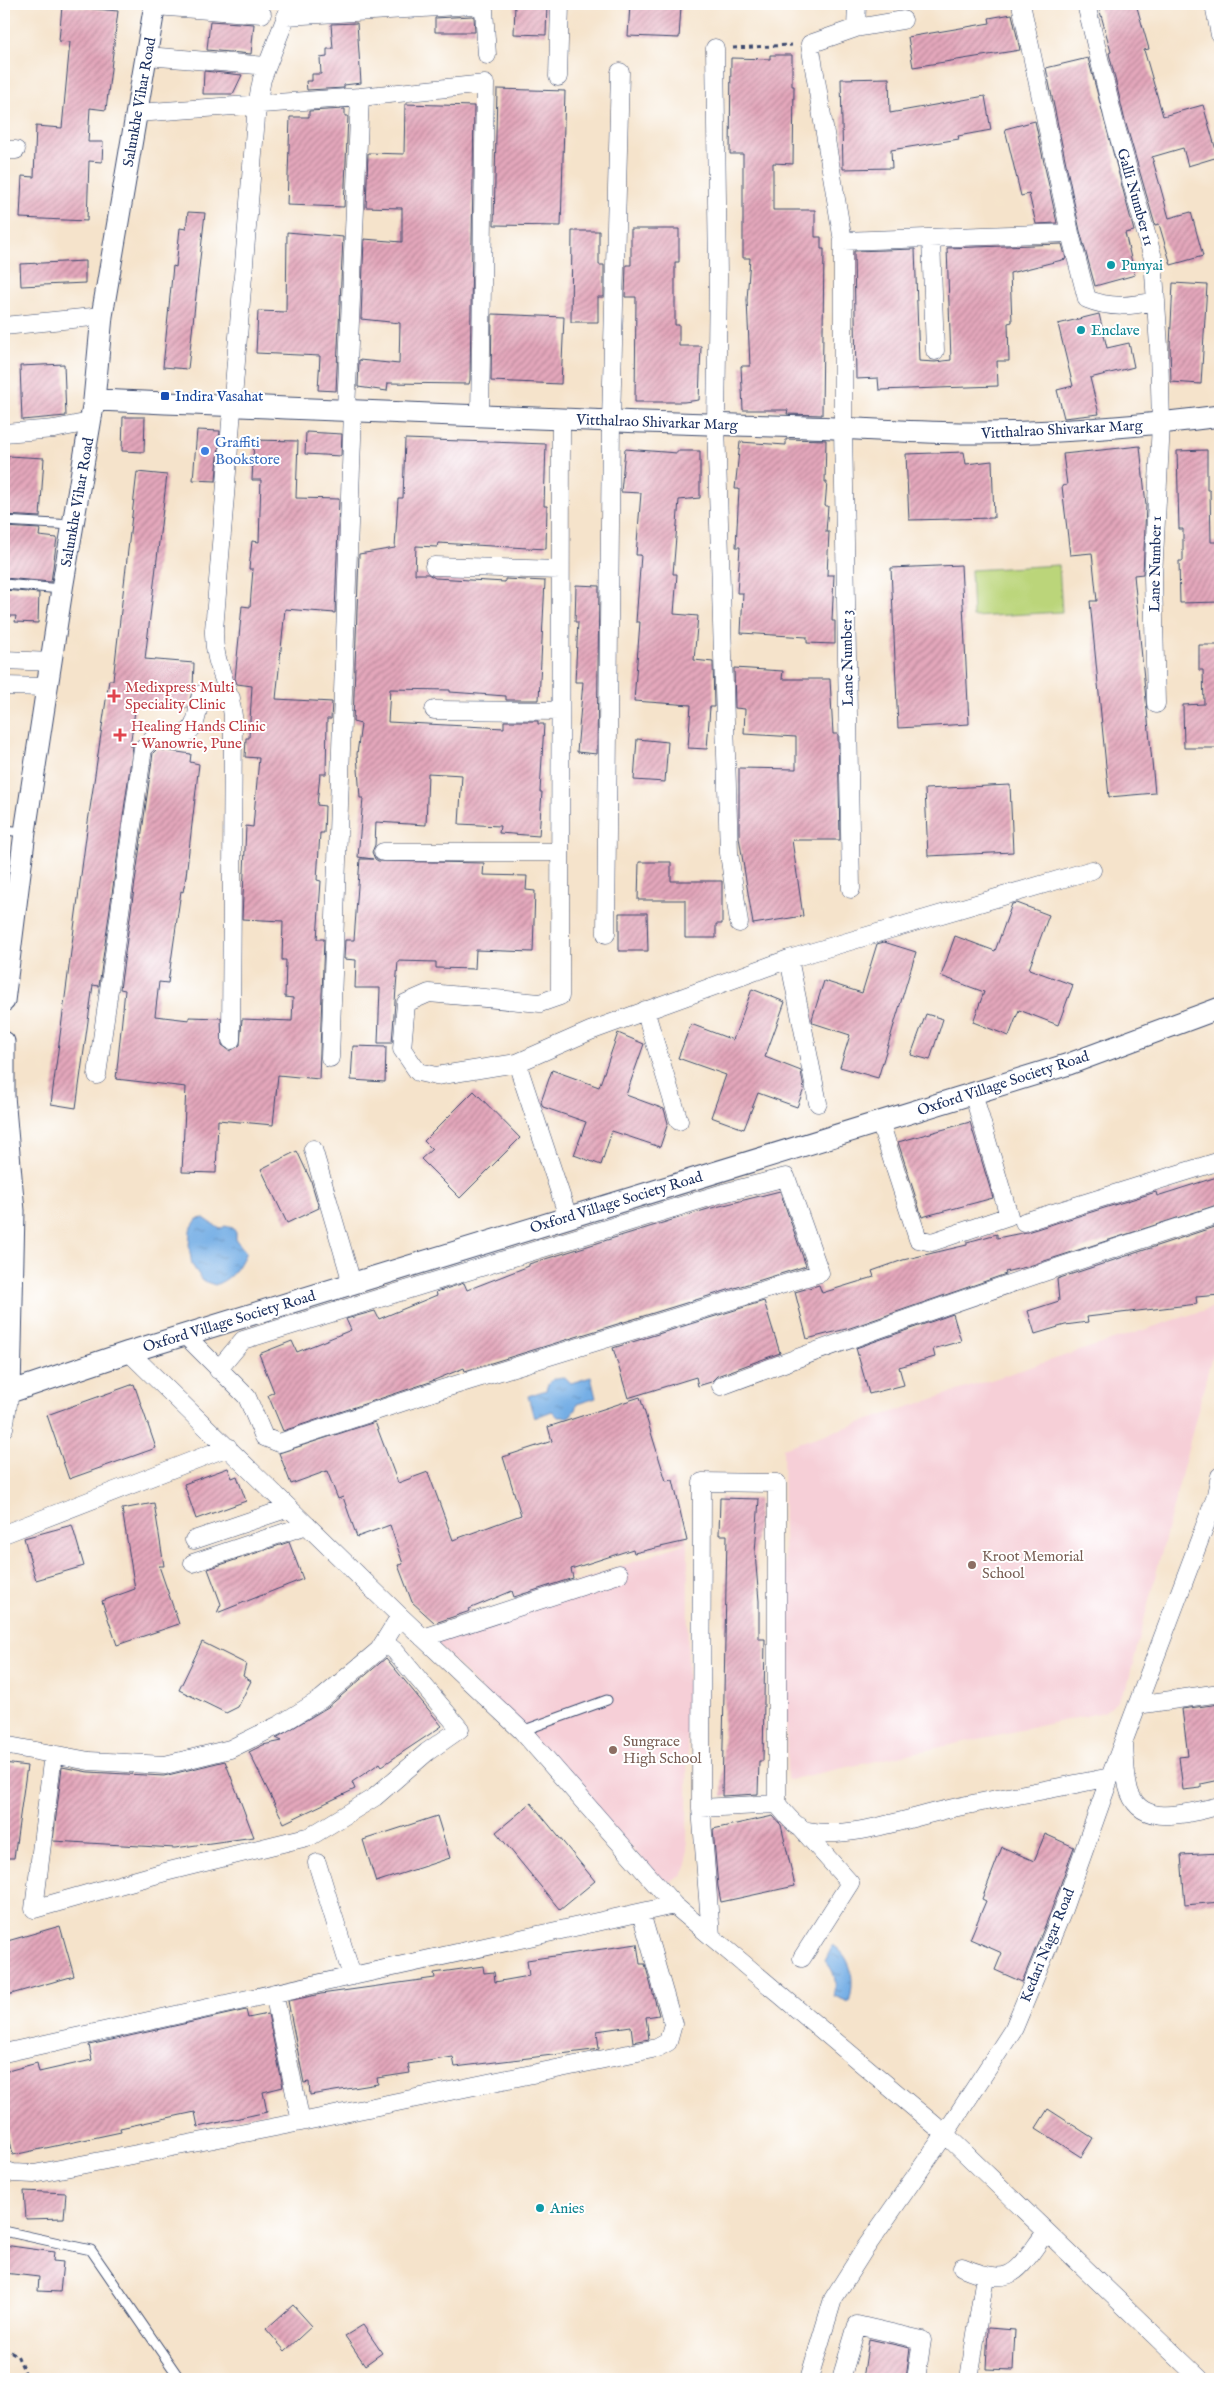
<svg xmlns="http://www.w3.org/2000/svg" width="1224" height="2383" viewBox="0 0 1224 2383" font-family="'IM FELL English',serif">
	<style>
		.built { fill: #f6cfd7 }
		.pitch { fill: #bbd57a; stroke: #6b826c }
		.water { fill: url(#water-ripples); stroke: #486ea2 }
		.building { fill: url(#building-hatch) }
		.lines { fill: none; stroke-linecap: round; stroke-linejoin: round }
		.service-casing { stroke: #3c4a6e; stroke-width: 11 }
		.minor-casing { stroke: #3c4a6e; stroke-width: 19 }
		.tertiary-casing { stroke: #3c4a6e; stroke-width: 23 }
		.path { stroke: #3c4a6e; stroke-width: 3; stroke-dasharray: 4 4; stroke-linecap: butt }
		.service { stroke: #fff; stroke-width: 9 }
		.minor { stroke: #fff; stroke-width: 18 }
		.tertiary { stroke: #fff; stroke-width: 21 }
		.culture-dot { fill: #0f9aa8; stroke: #fff; stroke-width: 2 }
		.transit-dot { fill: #1a4fb4; stroke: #fff; stroke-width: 2 }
		.shop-dot { fill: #3f7fe0; stroke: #fff; stroke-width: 2 }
		.health-dot { fill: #e0444e; stroke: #fff; stroke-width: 2 }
		.education-dot { fill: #8d6e63; stroke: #fff; stroke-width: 2 }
		.labels { text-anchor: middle; stroke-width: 4; stroke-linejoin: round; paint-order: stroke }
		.street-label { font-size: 15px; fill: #1b2f5e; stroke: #fff }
		.culture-label { font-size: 15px; fill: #0d838f; stroke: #fff; text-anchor: start }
		.transit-label { font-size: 15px; fill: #164399; stroke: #fff; text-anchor: start }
		.shop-label { font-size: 15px; fill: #366cbe; stroke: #fff; text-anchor: start }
		.health-label { font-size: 15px; fill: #be3a42; stroke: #fff; text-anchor: start }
		.education-label { font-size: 15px; fill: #785e54; stroke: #fff; text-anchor: start }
	</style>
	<defs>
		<pattern id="water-ripples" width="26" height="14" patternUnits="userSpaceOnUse" patternTransform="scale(1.25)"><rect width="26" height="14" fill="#75aee5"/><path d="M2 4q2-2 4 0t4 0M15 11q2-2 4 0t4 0" fill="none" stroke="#5f8ebd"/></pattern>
		<pattern id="building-hatch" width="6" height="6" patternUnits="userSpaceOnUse" patternTransform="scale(1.25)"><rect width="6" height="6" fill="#e4a7bb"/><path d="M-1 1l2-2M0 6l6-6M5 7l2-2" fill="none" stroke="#b8889b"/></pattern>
	</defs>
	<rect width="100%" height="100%" fill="#fff"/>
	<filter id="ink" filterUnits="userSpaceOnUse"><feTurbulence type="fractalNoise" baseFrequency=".02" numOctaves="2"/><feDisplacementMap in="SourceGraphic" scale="10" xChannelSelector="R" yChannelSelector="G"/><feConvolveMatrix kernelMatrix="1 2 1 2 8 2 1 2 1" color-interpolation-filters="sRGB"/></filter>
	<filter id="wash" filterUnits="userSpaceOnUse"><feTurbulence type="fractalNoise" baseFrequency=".0096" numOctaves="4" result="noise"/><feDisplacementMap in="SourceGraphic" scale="20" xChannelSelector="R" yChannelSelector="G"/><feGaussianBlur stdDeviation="1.12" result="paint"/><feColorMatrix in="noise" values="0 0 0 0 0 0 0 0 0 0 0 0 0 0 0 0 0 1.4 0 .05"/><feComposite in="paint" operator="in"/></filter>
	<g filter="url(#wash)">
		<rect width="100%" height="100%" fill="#f5e3cb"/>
		<path class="built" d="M1220,1305V1324L1128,1683L1118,1701L1104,1712L787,1780L783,1448Z
			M688,1542L687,1865L681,1876L671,1882L660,1878L430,1636Z"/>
		<path class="pitch" d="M1059,565L1062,612L973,617L971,570Z"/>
		<path class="water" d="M204,1218L220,1229L225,1226L233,1228L236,1233V1240L246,1252C238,1269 232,1278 215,1285L203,1281L192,1265L189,1247L190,1230L197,1219Z
			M565,1377L571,1383L591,1377L596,1398L577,1404L575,1410L569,1417H558L552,1411L534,1418L528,1396L546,1390C548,1380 555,1377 565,1377Z
			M833,1945C853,1958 855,1981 849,2002L834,1996C837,1982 835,1971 825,1961Z"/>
		<g id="blocks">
			<path class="building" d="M515,4H547L546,35L514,34Z
				M630,4L681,6L679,38L628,36Z
				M1098,4H1136L1149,49L1144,50L1163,116L1203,105L1218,157L1188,166L1183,148L1152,157L1169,218L1191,212L1203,256L1171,265L1159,224L1155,225L1124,117L1109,53L1111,52Z
				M62,6L118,11L106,110L90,108L88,142H103L102,162L89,161L87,221L20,218L22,176L34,177L36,126L62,128L70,42L59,41Z
				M1012,14L1020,50L913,67L908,37L990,23L989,18Z
				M472,16L474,17L475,32H435V18Z
				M210,21L254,24L251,54L207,50Z
				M357,23L361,83L344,85V88L307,90L306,81H312V74H321L320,58L327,57V49H333L331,24Z
				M770,55H792V86H794L793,164L773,163V210H815V237H821V249H824L822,415L787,414L788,410H743L741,366H750L747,300L750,258H743V154H730L731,58L770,59Z
				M1088,58L1134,231L1125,233L1135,275L1095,286L1080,231L1046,68Z
				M204,71L242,75L233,94H203Z
				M889,78L890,113L985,96L991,130L958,136L959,139L891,150L892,168L843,169L841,79Z
				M497,89L565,91L561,226L494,225Z
				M405,104L474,106L470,380L469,384L388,383L387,391L358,387L359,360L399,364L400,323L361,319L364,239L402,242V208L366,207L368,153L404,154Z
				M345,109V116H348L344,207L287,205L290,117H309V111Z
				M1035,121L1057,223L1036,224L1029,194L1021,196L1005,129Z
				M188,212L205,213L188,369L163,367L173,266L176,267L180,228L186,229Z
				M631,229H679V262H675V325H679V346H701L699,400L684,402H635L636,297H625L626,265H631Z
				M572,231H599V265H604V297H598V322H571Z
				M287,232L343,237L336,391L318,390L320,356L256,353L258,311L286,312Z
				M1062,244L1066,259L1010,273L1012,322L1008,323L1009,361H997L998,386L879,390L878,378L856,379L854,251L915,249L919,361L935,362L951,360L947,248Z
				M85,261V283L21,286L20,264Z
				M1173,283L1207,285L1201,384L1171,382L1170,345Z
				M492,314L564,317L561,384L491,381Z
				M1099,314L1107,348L1129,343L1134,367L1090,378L1099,414L1064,418L1057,390L1073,386L1058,324Z
				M64,364L66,416L22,420L20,366Z
				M123,417H145L144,452L122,451Z
				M197,430L220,431L216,481L193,480Z
				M306,432L342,434L341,456L305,454Z
				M405,439L546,444L544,506H547L546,549L438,543L437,547L416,546L415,574H428L435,578L505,582V579L545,581L539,700H506V696L450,692V690L390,689L388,722L504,728V721H538V724H544L540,792H542L539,836L499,833L500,826L459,824L462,775L428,773L426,825L376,822L375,845L372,852L375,859L378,861L484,863L483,875L527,876L526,890L535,891L533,952L476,950L475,969L436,968V962L398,961L392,1043H378L380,988H355L356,960L344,959L345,940H354L360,859H373L358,857L363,798H360L357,754L361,724L353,722L359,554L395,548L398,498H403Z
				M786,439L826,440L825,482H827L825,506H828L826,532H829L827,575H834L832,621H835V644L807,643V637L741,633L743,593H737L740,547H736L739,489H735L740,442L786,445Z
				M254,440L298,441L296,498L339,499L335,613L285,609L276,699L332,702L331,719H327L326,774H320L317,805L325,806L324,833H320L317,880L321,881L317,939H324L319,1079L278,1075L273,1125L218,1120L216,1173L182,1172L186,1087L116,1079L125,990L120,989L153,753L157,749L191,754L190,762L199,764L186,876L183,892L181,891L168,983L159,982L155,1016L189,1020V1017L221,1018L222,1045L230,1051L240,1045L242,1019L292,1021L293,998L285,997L286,960H282L283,921L242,919L246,826L253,827L259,758L245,757L246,738H249L252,686L237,684L235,679L242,606L250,607L253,569H249L252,541L259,542L261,480H252Z
				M1140,446L1146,505L1143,574L1134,575L1155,793L1109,797L1090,601H1097L1092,553L1070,555L1062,486L1067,485L1063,454Z
				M625,449L677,453V451H700V498L679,500L673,574H677L674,614L698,616L694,660L713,662L714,707H710L707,749L688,748L691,705L634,701L640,622H636L641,555H636L641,493L621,492Z
				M1207,450V490H1210L1211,542H1220V602L1180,603L1179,561H1183V529H1179L1177,451Z
				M964,452L966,464L992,461L994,518L909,520L906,454Z
				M8,456L44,458L40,517L4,515V471H7Z
				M137,472L167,475L145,659L194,663L193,688L188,708L136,704L130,746H133L99,986L93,985L76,1108L51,1104L88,822L109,680H113Z
				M4,527L40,529L39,536L57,538L51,582L4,578Z
				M961,565L969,724L898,728L891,568Z
				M576,585L599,586L597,754L577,752L583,682H575L578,622H575Z
				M4,590L39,593L38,623L15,622L16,616H4Z
				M1199,645H1220V748H1184L1183,705L1204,704L1203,670H1199Z
				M734,668L783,671L782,679H830L833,734H838L840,840H792L803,916L753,924L739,837V768L796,769V737L744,734L745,709L735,708Z
				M637,739L668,742L665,782L634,780Z
				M1010,785L1013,852L928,856L925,789Z
				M639,862H671V881H722V924H716V938H685V900H638Z
				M1017,903L1049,915L1029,969L1073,985L1058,1025L1019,1010L1009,1036L973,1022L984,992L941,976L955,936L995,951L1012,904Z
				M619,913H647L648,951H619Z
				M884,942L916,952L878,1078L840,1067L850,1035L813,1023L812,1019L824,981L862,993L877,944Z
				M752,989L785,1002L765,1057L801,1071L804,1089L797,1107L758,1093L744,1129L711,1117L726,1075L678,1058L691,1024L733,1040Z
				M926,1014L943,1019L930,1060L911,1055Z
				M618,1033L644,1044L626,1095L664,1109L668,1123L660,1147L612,1131L601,1165L574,1155L586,1122L543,1107L541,1102L552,1070L599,1087Z
				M353,1046L386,1047L385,1082L351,1080Z
				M474,1091L520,1138L460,1198L421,1159L432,1149L424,1141Z
				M970,1122L993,1198L922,1217L898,1142Z
				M297,1151L311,1181L319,1208L287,1223L261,1169Z
				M1220,1176V1204L1026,1267L1005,1272L1006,1274L850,1328L807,1339L795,1292L819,1285L822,1293L874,1277L872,1271L903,1260L967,1245V1242L997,1234V1238L1027,1232L1156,1192L1157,1196Z
				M780,1191L806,1266L465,1371L464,1368L427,1383L283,1431L268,1395L274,1392L259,1354L292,1341L297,1352L351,1330L346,1319L375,1311L379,1319L437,1295L436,1292L464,1283L467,1290L529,1266V1264L708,1209Z
				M1220,1225V1295L1196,1297L1197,1304L1087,1317L1088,1322L1065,1325L1035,1334L1028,1311L1059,1301L1057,1279Z
				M764,1301L780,1353L717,1376L711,1382L698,1386L696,1377L628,1398L613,1348Z
				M953,1314L961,1341L933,1349L935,1357L899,1367L904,1385L869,1394L856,1348Z
				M134,1384L156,1448L69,1479L47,1415Z
				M640,1397L666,1481L673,1480L687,1541L634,1553L633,1549L571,1569L573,1578L514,1597L512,1591L469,1609L470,1611L435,1623L412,1602L398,1565L403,1564L390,1525L357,1537L343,1497L338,1499L327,1471L291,1484L279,1453L375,1422L398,1483L428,1472L453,1540L521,1515L503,1457L552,1441L548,1427Z
				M228,1468L232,1478L237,1476L246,1501L196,1519L184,1484Z
				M720,1498L759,1499L755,1553L759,1601V1639H765L763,1761H759L758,1794L722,1796L727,1535H719Z
				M154,1503L164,1566H159L179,1624L117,1645L102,1601L135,1589L122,1509Z
				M72,1525L84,1566L36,1580L24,1538Z
				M289,1542L303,1579L217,1613L221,1604L208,1569Z
				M202,1642L246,1664L243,1676L251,1681L238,1707L226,1713L179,1690Z
				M386,1658L442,1726L382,1766L380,1763L352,1782L355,1789L284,1823L249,1752L263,1745L282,1741L276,1738L328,1707Z
				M1220,1704V1780L1201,1784V1788L1183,1790L1179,1757L1188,1756L1182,1709Z
				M225,1761L254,1837L175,1848L53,1841L62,1767L88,1772L164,1776Z
				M4,1763L27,1766L14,1858H4Z
				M531,1803L595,1881L560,1910L496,1832Z
				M437,1816L450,1858L376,1882L363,1840Z
				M773,1816L781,1825L795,1886L721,1902L718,1887L713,1829Z
				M1045,1834L1074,1847L1051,1911L1022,1982L995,1970L1002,1953L970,1939L986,1901L982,1899L1002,1847L1034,1861Z
				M1220,1853V1902L1185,1905L1181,1855Z
				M60,1926L74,1976L4,1996V1942Z
				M637,1944L640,1964H645L659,2015L646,2017L649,2039L633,2042L631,2026L597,2031L599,2049L593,2050L455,2067L453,2057L408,2064L410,2073L377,2078L378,2084L310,2095L309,2082L304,2083L288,2001L321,1994L435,1978L434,1973L483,1966L484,1973L494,1972L495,1982L529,1976L527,1960Z
				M246,2010L248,2018L268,2014L283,2087L263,2092L267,2112L198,2127L195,2112L120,2128L121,2132L13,2155L4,2111V2072L37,2063L39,2072L92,2060L89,2045Z
				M1048,2109L1093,2138L1081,2157L1036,2128Z
				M24,2191L66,2193L64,2218L26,2219Z
				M4,2245L54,2252L53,2261L63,2262L60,2292L38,2291L39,2277L4,2273Z
				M293,2305L312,2326L285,2351L266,2329Z
				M363,2325L382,2353L365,2365L345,2336Z
				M988,2328L1015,2330L1013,2370L986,2369Z
				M869,2339L910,2348L906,2379H863Z"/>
		</g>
	</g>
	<g filter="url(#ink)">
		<use href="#blocks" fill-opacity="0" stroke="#3c4a6e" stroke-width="1"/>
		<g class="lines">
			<g class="service-casing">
				<path id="service" d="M4,521L73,525
					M4,584L61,589
					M4,830L25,832
					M522,1731L607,1700
					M4,2231L91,2250L180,2379"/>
			</g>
			<g class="minor-casing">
				<path id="minor" d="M1021,4L1070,233L1087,299C1111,309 1131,306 1156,301
					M1086,4L1114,120L1153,258L1159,347L1161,424L1153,577L1156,704
					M1214,4L1220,35
					M155,6L262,14
					M286,16L474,5L484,10L487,55
					M856,28L857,4
					M715,48L718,277L716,424L729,853L739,923
					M147,56L267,66
					M558,77L560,4
					M137,113L360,97L485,84L480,416
					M4,150H16
					M931,238L935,351
					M843,241L1070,233
					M4,326L102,316
					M346,410L360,97
					M561,420L560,996L540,1003L429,993L406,1003L402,1049L418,1072L436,1076L517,1063L590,1031L789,959L818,1103
					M4,433L54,429L90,422
					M434,566L560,570
					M4,660L52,662
					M4,686L48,687
					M434,710L560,711
					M383,852H560
					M851,889L843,427V241L810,44L856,28L903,20
					M606,934L611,422L620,72
					M789,959L1092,870
					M645,1010L679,1121
					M231,1040L233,716C229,682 213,665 214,630L257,105L262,79L291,4
					M330,1058L353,411
					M517,1063L568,1217
					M97,1075L143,748L155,736C196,738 194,731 201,694L231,698
					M880,1122L918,1239L932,1242L1009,1216L973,1093
					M313,1149L352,1283
					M1024,1222L1220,1161
					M185,1335L247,1397L264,1437L279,1443L439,1390L820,1273L786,1177L723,1193L243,1340L218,1370
					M129,1352L400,1616L522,1731L674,1905L945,2134L1200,2379
					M721,1386C886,1325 1053,1268 1220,1214
					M4,1428L10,1392
					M4,1534L228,1447
					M194,1540L289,1508
					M193,1563L307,1525
					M423,1638L619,1574
					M1137,1705L1220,1693
					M4,1745L89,1761L165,1765L230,1749L281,1724L321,1699L379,1650L400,1616
					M1124,1745C1125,1759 1125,1774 1128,1787C1139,1831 1188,1812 1220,1806
					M53,1754L34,1909L165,1872L311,1836L375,1797L427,1752L460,1729L395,1651L384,1642
					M701,1808L777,1804
					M799,1826L850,1883L802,1958
					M317,1863L352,1976
					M711,1936L701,1808L702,1482L777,1483V1804C785,1813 796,1829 808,1831C850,1840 911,1817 953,1808C1005,1797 1058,1788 1110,1777
					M274,1993L301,2122
					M4,2053L674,1905
					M4,2170L13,2173L34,2174L301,2122L657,2048L668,2042L673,2024L641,1913
					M962,2267C1014,2289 1017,2271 1046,2232
					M809,2379L833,2299L864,2250L945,2134L1014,2028L1061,1915L1110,1777L1215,1499L1220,1476
					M841,2379L857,2325L922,2340L916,2379
					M969,2379L985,2276"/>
			</g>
			<g class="tertiary-casing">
				<path id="tertiary" d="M94,400C320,409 547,420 773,426C836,427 898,432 960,433C1047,434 1134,427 1220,416
					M4,1001L25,832L62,589L94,400L102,316L155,4
					M4,1042V1096L14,1211L10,1392L129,1352L1069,1064L1220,1008"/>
			</g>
			<path class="path" d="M733,48L792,45
				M4,2348L17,2355L28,2379"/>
			<use href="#service" class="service"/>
			<use href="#minor" class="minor"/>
			<use href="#tertiary" class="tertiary"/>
		</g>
	</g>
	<g class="culture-dot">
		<circle cx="1111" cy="265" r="5"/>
		<circle cx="1081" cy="330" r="5"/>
		<circle cx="540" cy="2208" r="5"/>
	</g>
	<rect class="transit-dot" x="160" y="391" width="10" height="10" rx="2.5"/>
	<circle class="shop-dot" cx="205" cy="451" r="5"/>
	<g class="health-dot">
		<path d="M111.5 688.5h5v5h5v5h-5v5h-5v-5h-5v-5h5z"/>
		<path d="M117.5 727.5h5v5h5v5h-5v5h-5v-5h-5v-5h5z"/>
	</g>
	<g class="education-dot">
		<circle cx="972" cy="1565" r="5"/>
		<circle cx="613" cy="1750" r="5"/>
	</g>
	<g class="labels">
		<g class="street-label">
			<text transform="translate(139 102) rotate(-80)" y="5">Salunkhe Vihar Road</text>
			<text transform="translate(1136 197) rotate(74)" y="5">Galli Number 11</text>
			<text transform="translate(657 422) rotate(2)" y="5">Vitthalrao Shivarkar Marg</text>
			<text transform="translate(1062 429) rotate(-3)" y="5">Vitthalrao Shivarkar Marg</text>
			<text transform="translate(77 502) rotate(-80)" y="5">Salunkhe Vihar Road</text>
			<text transform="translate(1155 564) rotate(-89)" y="5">Lane Number 1</text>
			<text transform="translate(847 658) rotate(-91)" y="5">Lane Number 3</text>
			<text transform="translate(1003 1083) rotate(-18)" y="5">Oxford Village Society Road</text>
			<text transform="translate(616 1202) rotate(-17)" y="5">Oxford Village Society Road</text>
			<text transform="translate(229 1321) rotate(-17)" y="5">Oxford Village Society Road</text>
			<text transform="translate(1047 1945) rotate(-68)" y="5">Kedari Nagar Road</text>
		</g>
		<g class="culture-label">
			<text x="1121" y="270">Punyai</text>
			<text x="1091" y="335">Enclave</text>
			<text x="550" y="2213">Anies</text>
		</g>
		<g class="transit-label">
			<text x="175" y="401">Indira Vasahat</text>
		</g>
		<g class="shop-label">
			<text x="215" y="447">Graffiti<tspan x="215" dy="17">Bookstore</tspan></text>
		</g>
		<g class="health-label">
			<text x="125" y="692">Medixpress Multi<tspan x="125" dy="17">Speciality Clinic</tspan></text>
			<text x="131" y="731">Healing Hands Clinic<tspan x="131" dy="17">- Wanowrie, Pune</tspan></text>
		</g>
		<g class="education-label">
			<text x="982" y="1561">Kroot Memorial<tspan x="982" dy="17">School</tspan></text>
			<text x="623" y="1746">Sungrace<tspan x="623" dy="17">High School</tspan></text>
		</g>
	</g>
	<rect width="1224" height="2383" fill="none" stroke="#fff" stroke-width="20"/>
</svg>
